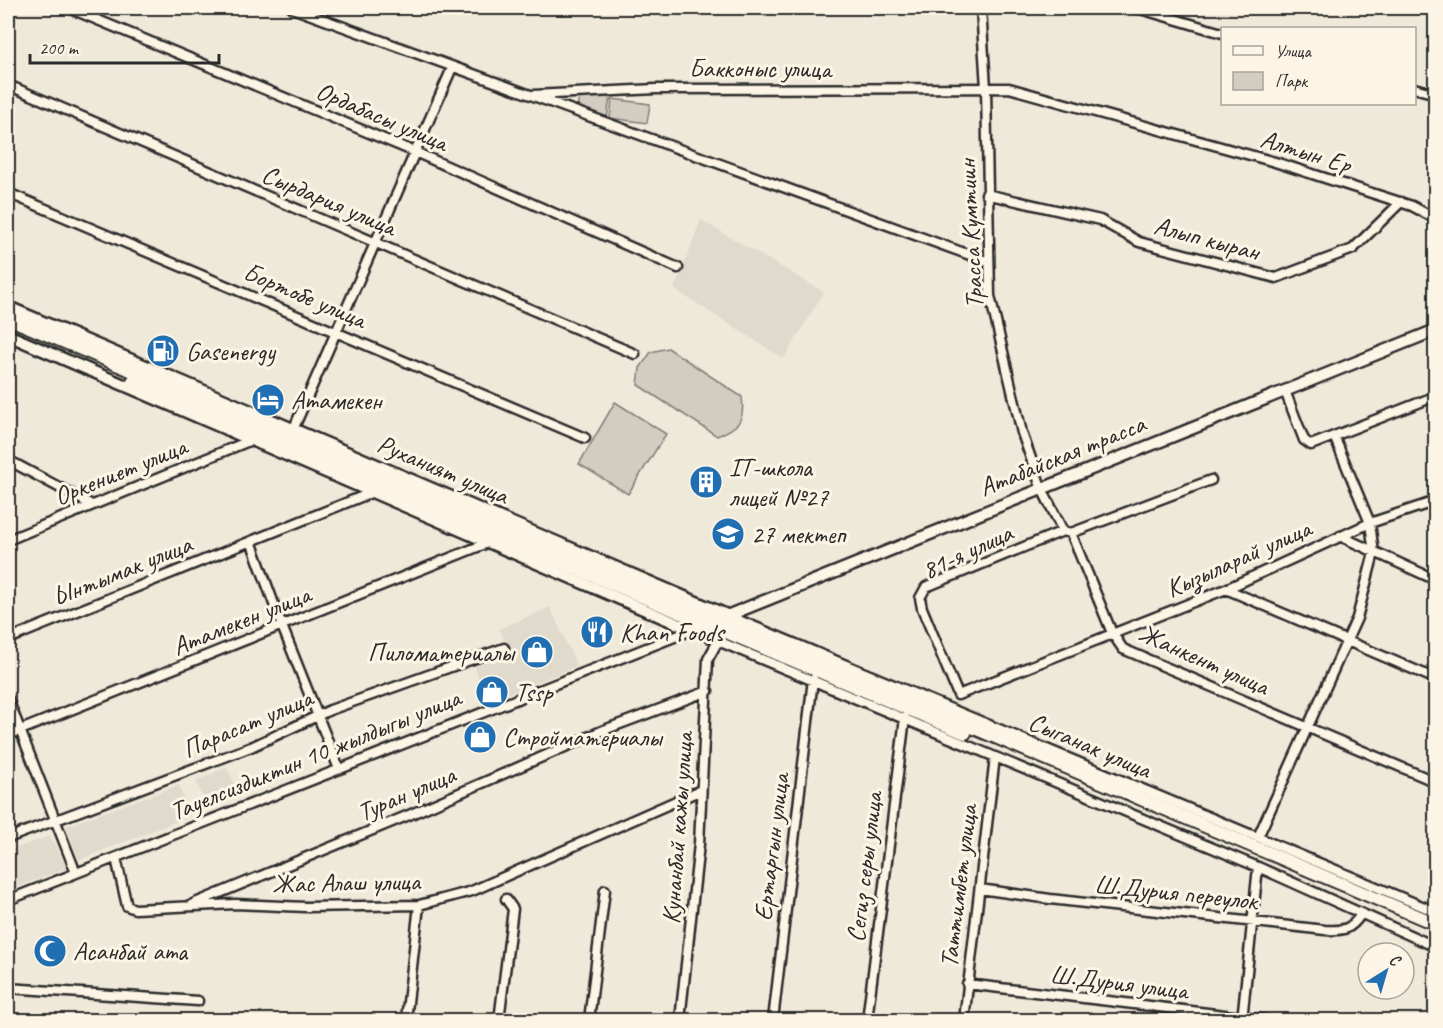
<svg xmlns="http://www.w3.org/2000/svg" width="1443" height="1028" viewBox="0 0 1443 1028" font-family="Caveat,sans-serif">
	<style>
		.built { fill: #e0dacc }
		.green { fill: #d2cdc0; stroke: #7e7c76; stroke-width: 1.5 }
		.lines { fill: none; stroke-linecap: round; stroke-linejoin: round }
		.minor-casing { stroke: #2b2b2b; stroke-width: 13 }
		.major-casing { stroke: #2b2b2b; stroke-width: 15 }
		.highway-casing { stroke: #2b2b2b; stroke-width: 16 }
		.minor { stroke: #fcf5e5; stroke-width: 8 }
		.major { stroke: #fcf5e5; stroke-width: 10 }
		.highway { stroke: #fcf5e5; stroke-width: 12 }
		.labels { text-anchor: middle; stroke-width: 6; stroke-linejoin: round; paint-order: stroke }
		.street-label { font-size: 26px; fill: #2b2b2b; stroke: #fcf5e5 }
		.poi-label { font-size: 26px; fill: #2b2b2b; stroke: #fcf5e5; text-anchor: start }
	</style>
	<rect width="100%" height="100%" fill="#efe9da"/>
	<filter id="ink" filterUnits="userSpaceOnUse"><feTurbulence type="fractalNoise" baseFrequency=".0167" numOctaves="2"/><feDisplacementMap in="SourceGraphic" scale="12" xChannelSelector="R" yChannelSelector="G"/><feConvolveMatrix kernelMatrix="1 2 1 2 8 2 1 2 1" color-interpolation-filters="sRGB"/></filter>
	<g filter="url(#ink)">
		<path class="built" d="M701,220L824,292L784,359L674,289Z
			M550,607L577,666L487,702L474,665L510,651L499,629Z
			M227,767L240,795L208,809L196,781Z
			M179,785L190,816L79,860L66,826Z
			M50,836L67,868L8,891V851Z"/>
		<path class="green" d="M610,96L607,119L577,109L579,97Z
			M612,99L650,104L647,123L610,118Z
			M668,348L742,397C745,421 739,427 717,436L638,385L640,368L651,352Z
			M615,402L666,434L628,494L579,464Z"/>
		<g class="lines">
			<g class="minor-casing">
				<path id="minor" d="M69,8L415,152L678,268
					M292,8L989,262
					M981,8L986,88L990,296L1022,433L1041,487L1063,531L1071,533L1112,633L1123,649L1436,782
					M1137,8L1222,33
					M8,85L635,354
					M1414,88L1436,94
					M533,95L656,89L1009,88L1275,162L1412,206L1436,219
					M8,193L585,438
					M986,194L1100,220L1139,242L1276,278L1353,249L1401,202
					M1285,391L1304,440L1311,445L1436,396
					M293,430L452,68
					M8,460L92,505
					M1063,531L926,587L920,598L922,608L958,695L1226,589L1370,523L1436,501
					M1071,533L1211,480
					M1340,536L1436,580
					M8,540L249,441
					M251,541L282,626L339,769
					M1226,589L1436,679
					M729,616L1436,912
					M8,639L373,492
					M8,699L76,873
					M8,735L490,542
					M1258,837L1357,618L1374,553L1370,523L1334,436
					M8,838L251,747L330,710L504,648
					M116,858L127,906L135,909L235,904L306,907L419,905L472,891L701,790
					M980,889L1050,899L1325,930C1343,931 1351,930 1361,914
					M8,900L692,630L1258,867L1436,947
					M193,904L409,815L604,730L708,691
					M967,984L1266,1020
					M8,988L198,1001
					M406,1020L419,905
					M499,1020L513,909L506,899
					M589,1020L605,890
					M680,1020L699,844L708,659L718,641
					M773,1020L813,679
					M867,1020L905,718
					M964,1020L995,757
					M1242,1020L1258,867"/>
			</g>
			<g class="major-casing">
				<path id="major" d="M8,307L729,616
					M8,335L692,630L1436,330"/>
			</g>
			<g class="highway-casing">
				<path id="highway" d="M8,318L1436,924
					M133,381L965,733"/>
			</g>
			<use href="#minor" class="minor"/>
			<use href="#major" class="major"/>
			<use href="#highway" class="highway"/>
		</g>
	</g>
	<defs>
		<g id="fuel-disc" transform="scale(1.725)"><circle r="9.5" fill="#1f6fb2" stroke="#fcf5e5"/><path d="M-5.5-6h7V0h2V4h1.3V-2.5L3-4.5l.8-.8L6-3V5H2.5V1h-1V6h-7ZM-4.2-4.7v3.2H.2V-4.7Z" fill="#fff"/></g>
		<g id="hotel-disc" transform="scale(1.725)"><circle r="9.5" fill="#1f6fb2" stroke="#fcf5e5"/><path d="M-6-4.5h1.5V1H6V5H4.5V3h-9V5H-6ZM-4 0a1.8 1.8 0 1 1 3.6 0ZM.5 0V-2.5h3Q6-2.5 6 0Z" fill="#fff"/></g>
		<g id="building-disc" transform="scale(1.725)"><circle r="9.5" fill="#1f6fb2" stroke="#fcf5e5"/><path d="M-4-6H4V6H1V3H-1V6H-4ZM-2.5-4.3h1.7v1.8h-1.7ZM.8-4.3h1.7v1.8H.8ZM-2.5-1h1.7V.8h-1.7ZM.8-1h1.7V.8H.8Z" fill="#fff"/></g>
		<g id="school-disc" transform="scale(1.725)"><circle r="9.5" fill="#1f6fb2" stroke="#fcf5e5"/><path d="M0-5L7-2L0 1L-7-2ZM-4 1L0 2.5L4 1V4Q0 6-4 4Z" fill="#fff"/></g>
		<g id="restaurant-disc" transform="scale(1.725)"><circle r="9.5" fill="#1f6fb2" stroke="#fcf5e5"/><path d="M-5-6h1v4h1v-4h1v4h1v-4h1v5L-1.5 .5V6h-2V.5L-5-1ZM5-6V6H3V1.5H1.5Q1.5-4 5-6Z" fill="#fff"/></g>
		<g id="shop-disc" transform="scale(1.725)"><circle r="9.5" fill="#1f6fb2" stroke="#fcf5e5"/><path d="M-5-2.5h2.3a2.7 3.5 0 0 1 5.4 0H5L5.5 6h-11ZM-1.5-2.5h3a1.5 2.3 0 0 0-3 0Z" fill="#fff"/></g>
		<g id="mosque-disc" transform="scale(1.725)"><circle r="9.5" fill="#1f6fb2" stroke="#fcf5e5"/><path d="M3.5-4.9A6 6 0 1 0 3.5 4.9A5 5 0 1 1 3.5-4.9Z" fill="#fff"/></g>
	</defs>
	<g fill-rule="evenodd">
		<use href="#fuel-disc" x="163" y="351"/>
		<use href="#hotel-disc" x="268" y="400"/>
		<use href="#building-disc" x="706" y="482"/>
		<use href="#school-disc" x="728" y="534"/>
		<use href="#restaurant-disc" x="597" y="632"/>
		<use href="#shop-disc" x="537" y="652"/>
		<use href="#shop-disc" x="492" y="692"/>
		<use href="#shop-disc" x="480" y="737"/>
		<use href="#mosque-disc" x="50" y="951"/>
	</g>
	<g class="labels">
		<g class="street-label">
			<text x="760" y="77">Бакконыс улица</text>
			<text transform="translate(382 116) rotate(23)" y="9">Ордабасы улица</text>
			<text transform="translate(1306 151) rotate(17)" y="9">Алтын Ер</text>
			<text transform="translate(329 200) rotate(23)" y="9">Сырдария улица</text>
			<text transform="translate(970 234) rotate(-93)" y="9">Трасса Кумтиин</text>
			<text transform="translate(1207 238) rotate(15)" y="9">Алып кыран</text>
			<text transform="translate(305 295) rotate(23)" y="9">Бортобе улица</text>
			<text transform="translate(1062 455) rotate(-22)" y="9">Атабайская трасса</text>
			<text transform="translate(443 469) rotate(23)" y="9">Руханият улица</text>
			<text transform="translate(120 471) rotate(-22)" y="9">Оркениет улица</text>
			<text transform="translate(967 551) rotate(-25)" y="9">81-я улица</text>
			<text transform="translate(1238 558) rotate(-24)" y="9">Кызыларай улица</text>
			<text transform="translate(122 570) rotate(-22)" y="9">Ынтымак улица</text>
			<text transform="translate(241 620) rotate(-22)" y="9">Атамекен улица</text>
			<text transform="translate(1204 659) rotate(24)" y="9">Жанкент улица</text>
			<text transform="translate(247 723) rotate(-23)" y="9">Парасат улица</text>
			<text transform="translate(1090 745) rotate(23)" y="9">Сыганак улица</text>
			<text transform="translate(315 754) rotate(-22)" y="9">Тауелсиздиктин 10 жылдыгы улица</text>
			<text transform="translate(406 793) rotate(-23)" y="9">Туран улица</text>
			<text transform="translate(677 828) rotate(-86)" y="9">Кунанбай кажы улица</text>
			<text transform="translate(771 847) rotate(-83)" y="9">Ертаргын улица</text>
			<text transform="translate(864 867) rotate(-83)" y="9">Сегиз серы улица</text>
			<text transform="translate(346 882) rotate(-1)" y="9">Жас Алаш улица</text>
			<text transform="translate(958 886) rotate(-83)" y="9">Таттимбет улица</text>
			<text transform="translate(1176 892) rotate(6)" y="9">Ш.Дурия переулок</text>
			<text transform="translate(1119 982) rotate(7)" y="9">Ш.Дурия улица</text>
		</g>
		<g class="poi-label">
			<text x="186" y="360">Gasenergy</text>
			<text x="291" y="409">Атамекен</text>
			<text x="729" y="476">IT-школа<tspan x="729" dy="30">лицей №27</tspan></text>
			<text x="751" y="543">27 мектеп</text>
			<text x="620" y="641">Khan Foods</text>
			<text x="514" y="661" text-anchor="end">Пиломатериалы</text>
			<text x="515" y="701">Tssp</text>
			<text x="503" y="746">Стройматериалы</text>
			<text x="73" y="960">Асанбай ата</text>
		</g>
	</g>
	<rect width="1443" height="1028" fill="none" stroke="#fcf5e5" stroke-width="30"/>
	<rect x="15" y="15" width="1413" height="998" fill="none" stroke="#2b2b2b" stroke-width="2" filter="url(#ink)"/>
	<rect x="1221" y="27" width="195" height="78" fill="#fcf5e5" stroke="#a8a49b" stroke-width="1.5"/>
	<rect x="1233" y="46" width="30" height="9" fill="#fcf5e5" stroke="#a8a49b" stroke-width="1.5"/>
	<text x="1275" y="57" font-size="18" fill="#2b2b2b">Улица</text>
	<rect x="1233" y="72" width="30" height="18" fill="#d2cdc0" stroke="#a8a49b" stroke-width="1.5"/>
	<text x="1275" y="87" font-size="18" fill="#2b2b2b">Парк</text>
	<g transform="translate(1386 971) rotate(37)"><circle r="28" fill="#fcf5e5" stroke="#a8a49b" stroke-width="1.5"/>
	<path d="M0-4.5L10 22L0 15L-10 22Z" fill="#1f6fb2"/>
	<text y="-9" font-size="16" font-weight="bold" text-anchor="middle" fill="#2b2b2b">С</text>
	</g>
	<path d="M30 54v9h189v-9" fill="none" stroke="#2b2b2b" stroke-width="3"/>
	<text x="39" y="54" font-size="18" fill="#2b2b2b" stroke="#fcf5e5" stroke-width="4.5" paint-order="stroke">200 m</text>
</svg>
